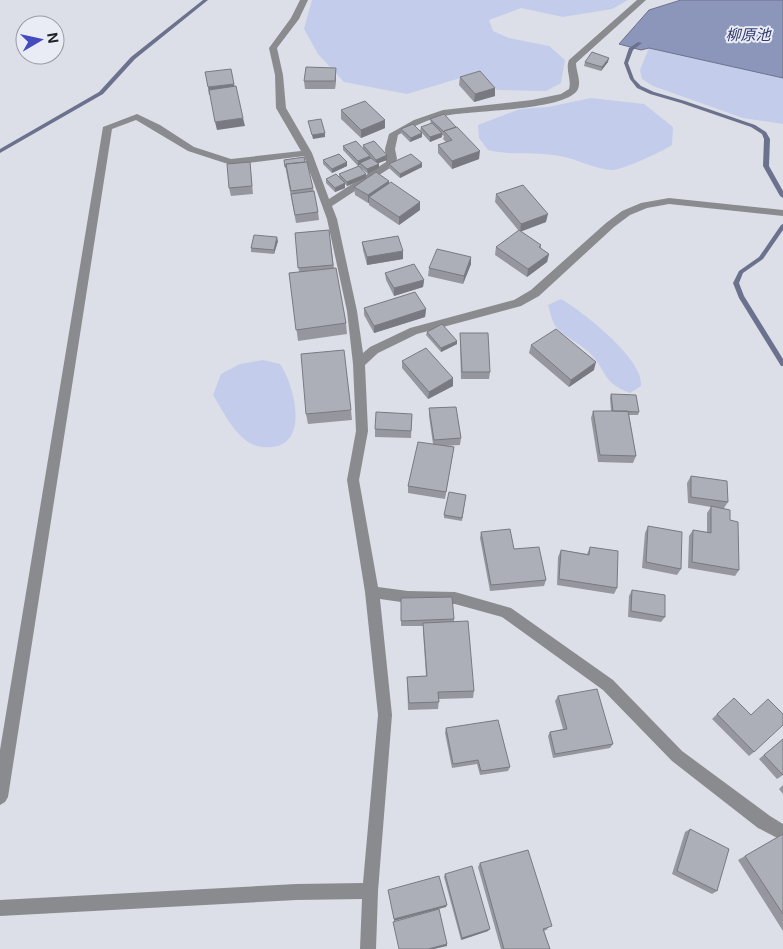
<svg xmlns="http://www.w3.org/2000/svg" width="783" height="949" viewBox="0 0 783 949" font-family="Inter,'Noto Sans JP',sans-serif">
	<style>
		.green { fill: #c4ccec }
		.water { fill: #8c95ba; stroke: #6c728d }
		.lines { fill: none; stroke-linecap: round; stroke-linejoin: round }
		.stream { fill: #6c728d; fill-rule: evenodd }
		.minor { fill: #8a8b8f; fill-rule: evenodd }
		.wall { fill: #95969e }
		.shaded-wall { fill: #797a81 }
		.building { fill: #adafb8; stroke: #797a81 }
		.labels { text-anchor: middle; stroke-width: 4; stroke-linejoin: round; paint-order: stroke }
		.far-water-label { font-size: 15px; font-style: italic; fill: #323a6c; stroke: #eaecf5 }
	</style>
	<rect width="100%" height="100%" fill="#dcdfe8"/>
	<path class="green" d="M312,0H628L612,9L563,17L521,8L489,20L493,31L509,38L549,46L565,60L561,83L546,91L497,90L480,76L464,77L407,94L344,82L318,54L304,29Z
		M649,48L783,78V124L743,118L653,86L642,79L640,70Z
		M591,98L644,104L673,127L672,145C661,152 623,170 612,170C594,169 577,159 560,156C535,151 512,156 488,150L479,138L478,125L520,109L548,107Z
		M561,299C582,311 645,360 641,386L630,393C601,382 608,372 590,353C580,343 561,336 554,324C551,318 550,311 548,305Z
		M263,360L280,364C294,384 310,443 272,447C265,448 256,447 250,443C233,433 223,411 213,395L221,374L240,364Z"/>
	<path class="water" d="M681,0H783V78L649,48L641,50L619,44L649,10Z"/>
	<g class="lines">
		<path class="stream" d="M203,0H208L135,59L103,94L0,153V149L99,92L131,57Z
			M638,42L642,43L633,50L628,63L634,79L641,86L654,92L685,101L755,125L766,132L770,139L769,166L783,191V198L780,196L763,166L764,139L762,134L751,127L681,103L650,94L637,88L630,79L624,63L629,48Z
			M783,224V230L763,259L743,273L739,283L744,296L783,359V366H781L739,298L733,283L739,271L759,257L781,225Z"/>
		<path class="minor" d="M300,0H308L299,19L277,48L283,75L286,108L312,153L329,199L386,162L385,149L389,134L414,120L443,110L532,100L561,94L569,89C572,79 565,70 569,60L637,0H646L576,63C576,72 583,84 576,92C558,111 472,110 444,116C428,119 412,127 398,135L395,149L397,159L393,166L332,206L337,219L357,311L363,353L370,347L410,328L514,300L531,290L606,223L622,211L641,203L669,198L783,210V216L669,204L647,208L630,215L614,227L539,296L521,306L417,334L378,353L365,365L368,431L359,480L378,587L408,591L455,592L511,608L613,680L682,751L770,816L783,824V841L758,828L672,761L603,690L502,617L455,604L408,603L380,599L392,715L378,891L376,949H360L362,899L296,900L0,916V900L296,884L363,883L378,715L365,592L347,480L356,431L353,364L347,311L327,219L304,156L231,165L188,151L136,120L112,129L8,797L5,802L0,805V750L103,127L137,114L160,125L194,147L231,159L301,151L276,108L275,75L269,48L291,18Z"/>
	</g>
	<path class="wall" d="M585,62H608L601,71L584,66Z
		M336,76L335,89H305L304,81Z
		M460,77L495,88V96L474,102L459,85Z
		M341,110L385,120V128L361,138L341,119Z
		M430,119L479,159L452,169L438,153V145L446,142L443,139L444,136L442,135V137L430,142L422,133V137L410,142L401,133V129L420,131L421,127L431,124Z
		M363,145L387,160L378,163L379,168L368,174L360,167V165L358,166L343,150V146L363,149Z
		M284,160L305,162L313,188L318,212L319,220L296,223Z
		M323,160L347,162V166L332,173L323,164Z
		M250,162L253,194L231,196L229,188Z
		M389,164L422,167L400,178L389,168Z
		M339,174L366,178L347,186L345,184V188L335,192L326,183V179L339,177Z
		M389,181V183L420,202V210L399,225L369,205V203H368L355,195L354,187Z
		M496,194L546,222L520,231L541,245V249L549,254L547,262L527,277L495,255L496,247L519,231L495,202Z
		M329,230L334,268L346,323L347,334L298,341L289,273L299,272L295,233Z
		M278,241L274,254L251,252V248Z
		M362,242L403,259L367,265L363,250Z
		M471,257V264L463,284L428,276L429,268Z
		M385,273L424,280L423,287L394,296L386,280Z
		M364,308L426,309L425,317L374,333L364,315Z
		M427,332L457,341V344L441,352L426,335Z
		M460,333L490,372L489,379H461L460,341Z
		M531,345L594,370L569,387L529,353Z
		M402,361L453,378V386L428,399L402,368Z
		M611,394L639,412L638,415H629L636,456L633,463L598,462L591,418L593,411H611L610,398Z
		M429,408L461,438L460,445L445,446L454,447L445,499L408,493V486L433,444L429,416Z
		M351,410L352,420L308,424L306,414Z
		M412,414L411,438L375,437V429Z
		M691,476L728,502L724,508L730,520L739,570L735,576L688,568L689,536L693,530L707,532V513L711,507L688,503L687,483Z
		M466,495L462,521L444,518V515Z
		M648,526L681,569L677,575L642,568L645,533Z
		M481,532L514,549L546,580L544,586L490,591L480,538Z
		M590,547L617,588L614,594L557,585L558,557L561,550L587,554Z
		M632,590L665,617L661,622L628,617L629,596Z
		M401,598L454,619V621L474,691L473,698L439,699L438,709L408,710L407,677L426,676L423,631V626H401Z
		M558,696L613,744L610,748L553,758L548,736L550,732L563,729L555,701Z
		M717,714L751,715L754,752L749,756L712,719Z
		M446,728L510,767L508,771L480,775L477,764L452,768L445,733Z
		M783,739V775L777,779L759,759Z
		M783,785V794L779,789Z
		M690,829L717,891L712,894L672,874L685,832Z
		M783,834V931L738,860Z
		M480,863L548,929L544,931L550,949H501L478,867Z
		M445,874L488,931L461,940L444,877Z"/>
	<path class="shaded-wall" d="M609,58L608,62L601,71L602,67Z
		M336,68V76L335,89V81Z
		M234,84L236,92L209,95L208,87Z
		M495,88V96L474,102L475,94Z
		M243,118L245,126L217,130L215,122Z
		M385,120V128L361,138V130Z
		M325,133V137L313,139L312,135Z
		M422,133V137L410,142L411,138Z
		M442,133V137L430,142V137Z
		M480,151L479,159L452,169V161Z
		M387,155V160L376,164V160Z
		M370,156L371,160L360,163V165L358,166V161Z
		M347,162V166L332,173V169Z
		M422,163V167L400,178V174Z
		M379,164V168L368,174L367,169Z
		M366,174V178L347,186V182Z
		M389,181V189L369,197V203H368V195Z
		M345,183V188L335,192V188Z
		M420,202V210L399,225V217Z
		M548,214L546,222L520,232L521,224Z
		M277,237L278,241L274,254V250Z
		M403,251V259L367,265V257Z
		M549,254L547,262L527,277L528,269Z
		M471,257V264L463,284L464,276Z
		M424,280L423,287L394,296V288Z
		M426,309L425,317L374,333V326Z
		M457,341V344L441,352V348Z
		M596,362L594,370L569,387L571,380Z
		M453,378V386L428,399L429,392Z
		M447,905L446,907L394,921V919Z
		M490,929L488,931L461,940L462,938Z
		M447,944V946L434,949H428Z"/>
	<path class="building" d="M592,52L609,58L602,67L585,62Z
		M306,67L336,68L335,81H304Z
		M231,69L234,84L208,87L205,72Z
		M480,71L495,88L475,94L460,77Z
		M236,86L243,118L215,122L209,90Z
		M365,101L385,120L361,130L341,110Z
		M444,114L456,127L444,131V132L430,119Z
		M321,119L325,133L312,135L308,121Z
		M432,123L442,133L430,137L421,127Z
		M413,124L422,133L411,138L401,129Z
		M457,127L480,151L452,161L438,145L452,140L444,131Z
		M356,141L370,156L358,161L343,146Z
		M374,141L387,155L376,160L363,145Z
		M339,154L347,162L332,169L323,160Z
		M411,154L422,163L400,174L389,164Z
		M304,157L305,162L286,164V167H285L284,160Z
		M371,158L379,164L367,169L360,163Z
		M250,162L252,186L229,188L227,164Z
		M307,162L313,188L291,191L286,164Z
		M359,166L366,174L347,182L339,174Z
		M376,172L389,181L368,195L354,187Z
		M336,174L345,183L335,188L326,179Z
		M391,182L420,202L399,217L369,197Z
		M523,185L548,214L521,224L496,194Z
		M314,191L318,212L295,215L291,194Z
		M329,230L333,265L298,268L295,233Z
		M519,230L541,245L539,247L549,254L528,269L496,247Z
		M254,235L277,237L274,250L251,248Z
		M398,236L403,251L367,257L362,242Z
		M437,249L471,257L464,276L429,268Z
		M414,264L424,280L394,288L385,273Z
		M336,268L346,323L296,330L289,273Z
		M415,292L426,309L374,326L364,308Z
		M442,324L457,341L441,348L427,332Z
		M556,329L596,362L571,380L531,345Z
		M460,333H488L490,372H462Z
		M426,348L453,378L429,392L402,361Z
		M344,350L351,410L306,414L301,354Z
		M611,394L636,395L639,412L613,411Z
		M456,407L461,438L434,440L429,408Z
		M593,411H628L636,456L600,455Z
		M376,412L412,414L411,431L375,429Z
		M418,442L454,447L446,492L408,486Z
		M691,476L727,481L728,502L691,497Z
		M449,492L466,495L462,518L444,515Z
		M711,506L730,510V520L738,522L739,570L692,562L693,530L711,533Z
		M648,526L682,532L681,569L646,562Z
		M510,529L514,549L539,547L546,580L491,585L481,532Z
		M590,547L618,551L617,588L559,579L561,550L589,555Z
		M632,590L665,595V617L631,611Z
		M452,597L454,619L401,621V598Z
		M468,621L474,691L438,692L439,702L409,703L407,677L427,676L423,623Z
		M597,689L613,744L555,754L550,732L567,729L558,696Z
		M734,698L751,715L768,699L783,714V725L754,752L717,714Z
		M498,720L510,767L481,771L478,760L453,764L446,728Z
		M783,739V775L764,755Z
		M690,829L729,849L717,891L677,871Z
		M783,834V914L745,856Z
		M528,850L552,926L543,929L550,949H504L480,863Z
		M472,866L490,929L462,938L445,874Z
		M439,876L447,905L394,919L388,890Z
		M439,909L447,944L428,949H399L393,922Z"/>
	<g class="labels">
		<g class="far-water-label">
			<text x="748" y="40">柳原池</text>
		</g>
	</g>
	<g transform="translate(40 40) rotate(81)"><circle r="24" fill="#eaecf5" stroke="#9a9ba2"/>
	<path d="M0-4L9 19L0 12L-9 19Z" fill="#434bbf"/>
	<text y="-8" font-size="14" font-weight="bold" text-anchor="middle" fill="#212225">N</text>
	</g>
</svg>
